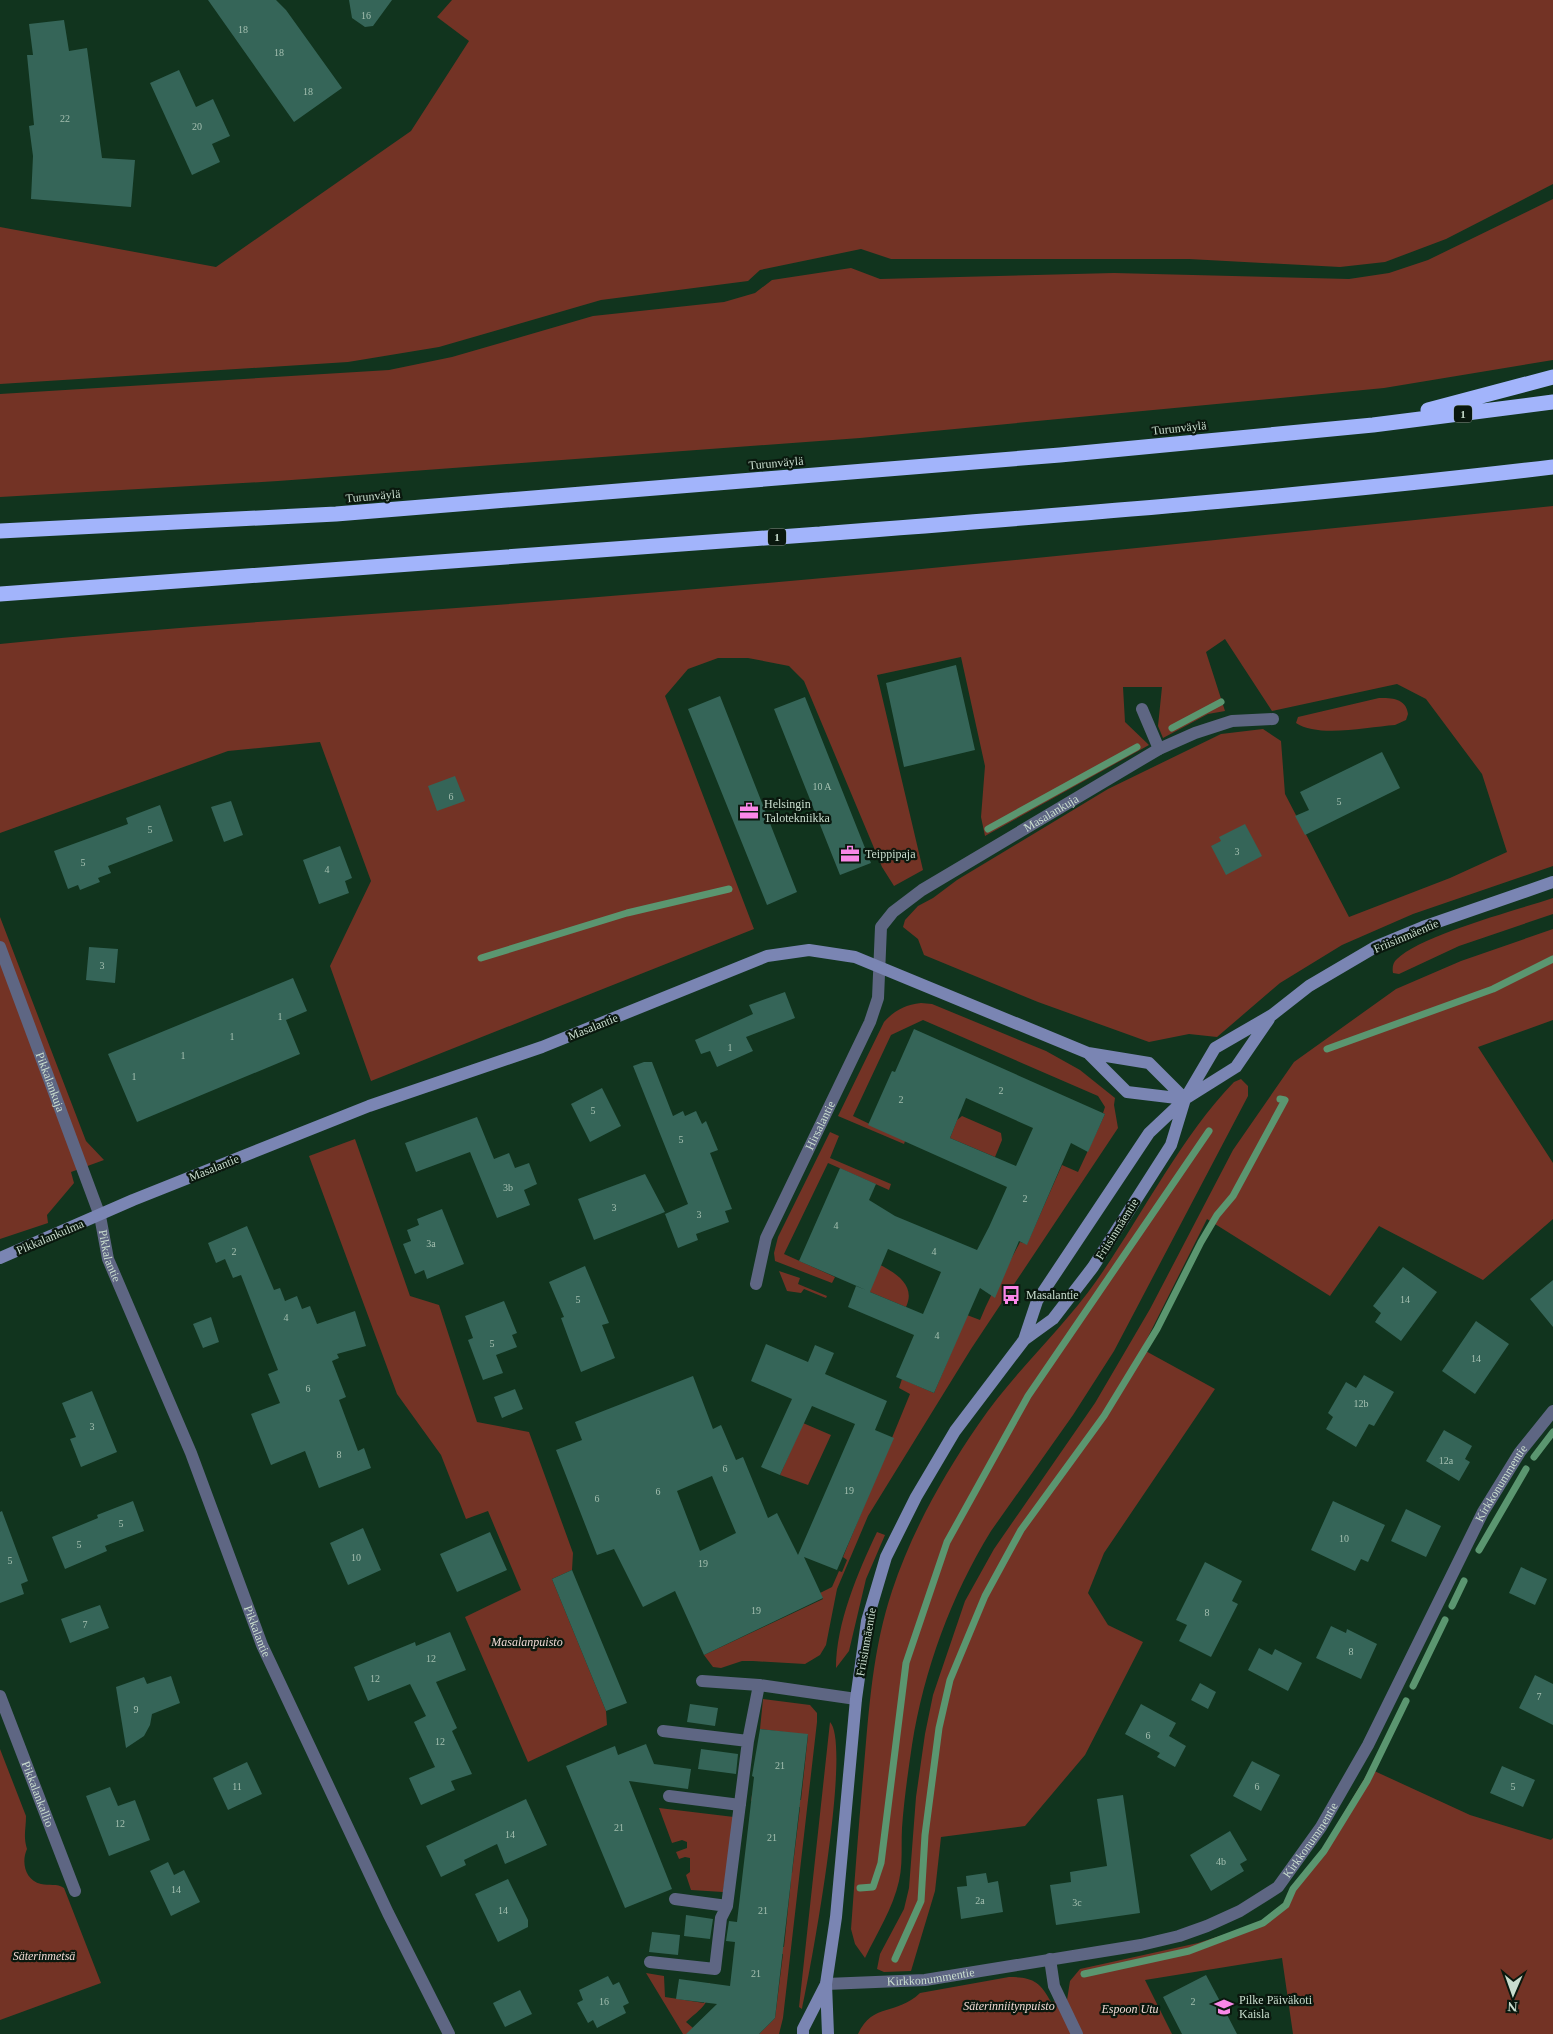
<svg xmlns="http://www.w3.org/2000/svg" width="1553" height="2034" viewBox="0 0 1553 2034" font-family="'Times New Roman',serif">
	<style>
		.green { fill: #733325 }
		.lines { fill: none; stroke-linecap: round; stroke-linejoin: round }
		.stream { stroke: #5b9670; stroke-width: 7 }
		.building { fill: #356558; fill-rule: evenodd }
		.lane { stroke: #5e6683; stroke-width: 12 }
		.street { stroke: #5e6683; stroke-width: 12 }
		.secondary { stroke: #7a85b3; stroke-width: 12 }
		.highway { stroke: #a2b4fb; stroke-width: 15 }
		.labels { text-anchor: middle; stroke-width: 4.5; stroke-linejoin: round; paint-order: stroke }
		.number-label { font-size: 10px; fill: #a4bfb0 }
		.shield { fill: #0a180e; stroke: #90a294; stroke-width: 1 }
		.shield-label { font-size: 11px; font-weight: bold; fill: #c9ddce }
		.street-label { font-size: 12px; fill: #c9ddce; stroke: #0a180e }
		.poi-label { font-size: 12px; fill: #c9ddce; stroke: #0a180e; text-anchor: start }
		.park-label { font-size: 12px; font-style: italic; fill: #f0d9d4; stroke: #0a180e }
	</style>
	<rect width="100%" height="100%" fill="#11341e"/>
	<path class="green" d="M452,0H1553V184L1446,239L1385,262L1340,267L1189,259H891L861,249L760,270L748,281L601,300L439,347L348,362L0,384V227L216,267L411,131L469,41L437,17Z
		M1553,199V360L1384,388L860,438L278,481L0,497V394L389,370L452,357L593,316L724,302L755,293L772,280L851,268L880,279L1114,273L1349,279L1389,273L1428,260Z
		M1553,506V866L1413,914L1342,945L1280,983L1217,1037L1189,1034L1149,1042L1038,1002L924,955L918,939L903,927L905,920L918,906L933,898L957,880L1108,789L1221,734L1263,729L1281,741L1285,794L1349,917L1450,878L1507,852L1482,774L1426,699L1397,684L1272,711L1225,639L1206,652L1225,711L1208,714L1163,738L1158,726L1162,687H1123L1125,722L1149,745L985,836L981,817L985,766L961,657L877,675L923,870L894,886L882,867L804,681L789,666L748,658H718L688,669L665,696L754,929L371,1081L330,966L371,881L320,742L228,751L0,833V644C195,624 390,614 586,598C909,573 1231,538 1553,506Z
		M1379,698C1391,698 1406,698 1408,714L1406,720L1395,725C1368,727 1318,738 1296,723L1298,717Z
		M1553,898V914L1459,946L1399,974L1393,973C1392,968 1393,962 1397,959C1421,935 1517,910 1553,898Z
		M0,917L86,1141L104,1160L71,1172L74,1183L47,1215L48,1223L0,1239Z
		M1553,929V1020L1478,1047L1553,1163V1219L1483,1280L1379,1226L1330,1296L1207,1219L1142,1349L1215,1389L1104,1553L1088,1593L1108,1625L1143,1642L1085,1755L1025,1826L941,1837L935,1891L911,1971L884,1972L877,1969L880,1954L904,1909L909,1888L916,1797L925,1734L933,1695L965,1601L994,1549L1095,1403L1150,1309L1233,1150L1294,1062L1396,989L1461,961Z
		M921,1003L932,1004L1046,1051L1080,1070L1115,1098L1114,1105L1118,1128L971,1349L868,1516L837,1589L826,1645L820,1655L805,1664L753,1661H742L721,1668L713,1667L704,1655L823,1599L820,1593L832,1587L839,1571L842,1572L847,1560L843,1557L910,1394L899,1388L902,1379L934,1393L967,1315L980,1320C991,1292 1007,1268 1020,1242L1027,1244L1062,1165L1078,1172L1105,1114L1103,1113L1105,1107L1098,1096L923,1020L891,1035L853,1116L905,1141L904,1144L838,1116L884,1022C895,1010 905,1005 921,1003Z
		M1241,1079L1248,1086V1096L1114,1351L1073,1415L991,1531C951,1596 924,1670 912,1745C908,1772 904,1800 902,1828C901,1845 903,1864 899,1881C893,1908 877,1933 865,1958L855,1944L851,1929C855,1875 859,1821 864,1766C869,1707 873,1648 892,1591C912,1531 943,1476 978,1425C1013,1373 1061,1331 1097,1280C1142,1216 1180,1138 1234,1082Z
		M962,1116L1001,1133L1002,1140L995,1157L950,1138L957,1120Z
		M830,1132L839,1136L830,1158L891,1184L889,1190L828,1163L784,1254L835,1277L832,1283L775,1261L774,1253L778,1237Z
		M355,1139L410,1296L439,1305L477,1422L529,1432L573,1553L572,1570L552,1579L606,1711L607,1725L528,1762L465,1617L521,1590L488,1511L466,1519L441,1455L397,1394L309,1156Z
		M874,1262C893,1271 917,1284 906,1307L870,1292Z
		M779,1271L800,1278L798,1284L827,1296L826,1298L804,1289L801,1293L787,1291Z
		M803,1423L831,1435L808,1485L780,1475Z
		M877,1532L885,1535L866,1579L849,1651L836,1668C836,1623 858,1572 877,1532Z
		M763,1699L810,1705L817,1713V1722L783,2018L779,2034H759L775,2018L783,1954L735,1948V1941L784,1947L791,1880L743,1874L744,1867L792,1873L800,1807L751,1801L752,1795L801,1800L808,1735L760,1729Z
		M830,1722C852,1745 811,1968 802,2009L799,2007Z
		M0,1749L26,1816C26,1829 23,1836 27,1849C21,1862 25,1880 41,1884C49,1886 57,1883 64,1888L101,1983L0,2020Z
		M1370,1769L1470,1815L1551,1840L1553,1838V2034H1293L1282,1958L1145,1980L1172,2034H858C873,2002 896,2016 920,1993L1009,1977C1032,1977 1040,1981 1051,2002L1067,2000L1070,1981L1080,1969L1198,1943L1257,1924L1284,1904L1294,1886L1311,1868Z
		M659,1808L734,1817L723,1892L691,1890L686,1875L690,1872V1858L685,1857L679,1859L676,1852L687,1848V1842L682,1840L672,1843Z
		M646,1973L664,1976L665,1997L704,2003L707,1983H710C712,2003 699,2010 686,2022L700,2034H683Z"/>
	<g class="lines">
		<path class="stream" d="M1172,728L1221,702
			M988,829L1137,747
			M481,958L627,913L729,889
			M1327,1049L1493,989L1553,959
			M1534,1457L1553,1432
			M1479,1550L1526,1469
			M1452,1606L1464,1581
			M1413,1686L1445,1620
			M860,1888L873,1887L881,1863L906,1663L947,1542L1028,1396L1209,1131
			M895,1959L921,1901L925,1835L939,1728L950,1680L985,1596L1021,1530L1104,1416L1157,1329L1201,1242L1217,1215L1233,1196L1285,1100L1280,1099
			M1084,1974L1189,1951L1263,1923L1286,1905L1293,1889L1324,1851L1367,1781L1406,1701"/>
	</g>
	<path class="building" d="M208,0H276L286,10L342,88L294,122Z
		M349,0H392L373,26L365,27L352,18Z
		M64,20L69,51L87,48L102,158L135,160L131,207L31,199L33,156L29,126L34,125L27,55H33L29,24Z
		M179,70L196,107L213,99L230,136L212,144L220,162L192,175L150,83Z
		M956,665L975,750L904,767L886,683Z
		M720,696L797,892L767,905L688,709Z
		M805,697L871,863L840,875L774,709Z
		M1382,752L1400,788L1305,835L1295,816L1309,810L1300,792Z
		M455,776L465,801L437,811L428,786Z
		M231,801L243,835L224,842L211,807Z
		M160,805L173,841L108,866L111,873L98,878L100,882L80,890L78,885L68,889L54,851L128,824L126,818Z
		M1245,824L1262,856L1226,875L1211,846L1221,841L1219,837Z
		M340,846L352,878L345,881L349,893L319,904L303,860Z
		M89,947L118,949L115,983L86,980Z
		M293,978L307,1011L286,1020L300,1054L137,1122L108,1054Z
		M785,992L795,1018L746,1037L753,1051L717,1067L710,1051L701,1054L695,1040L753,1014L749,1005Z
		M914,1029L1105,1114L1088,1152L1071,1143L1027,1245L1019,1241L995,1298L980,1288L934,1393L896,1377L914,1335L848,1307L856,1286L866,1290L799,1261L840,1168L876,1184L869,1200L895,1216L977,1250L989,1227L1007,1187L868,1125L892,1071L895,1072ZM966,1098L1033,1128L1016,1166L950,1138ZM888,1249L941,1272L923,1314L870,1292Z
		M644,1062H652L673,1116L683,1111L685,1116L696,1111L702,1124L706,1121L718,1150L710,1153L732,1209L725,1211L729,1222L696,1234L698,1240L678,1248L665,1214L688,1204L633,1066Z
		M602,1088L621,1126L590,1142L571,1104Z
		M477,1117L494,1159L509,1153L515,1168L529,1163L537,1184L524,1190L530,1205L497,1218L470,1152L416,1172L405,1143Z
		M645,1174L665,1212L594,1240L578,1199Z
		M442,1209L464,1264L427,1279L424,1270L415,1274L403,1244L411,1241L407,1230L419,1225L417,1219Z
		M247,1226L274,1290L280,1288L285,1301L297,1296L302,1309L310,1306L317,1324L355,1311L366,1346L337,1354L339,1358L332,1361L346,1397L339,1400L358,1451L364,1448L371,1468L319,1488L305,1451L271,1465L251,1414L280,1403L268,1374L278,1370L241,1275L233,1278L225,1259L216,1263L208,1243Z
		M585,1266L609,1323L602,1325L615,1358L581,1372L561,1318L564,1317L549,1282Z
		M1403,1267L1437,1292L1401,1341L1375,1322L1381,1313L1373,1306Z
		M1553,1280V1327L1530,1299Z
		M504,1301L517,1333L512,1335L517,1347L496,1355L503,1373L483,1380L468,1340L473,1338L465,1316Z
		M211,1317L219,1342L203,1348L193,1324Z
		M1476,1321L1509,1344L1475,1394L1442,1371Z
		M766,1344L808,1362L815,1345L834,1353L825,1374L887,1401L875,1430L894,1438L837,1570L804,1557L823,1598L704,1655L675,1591L643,1607L614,1549L597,1555L556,1450L582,1440L575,1422L693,1376L713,1429L721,1425L736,1460L743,1457L768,1518L777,1513L798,1555L855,1424L812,1406L780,1475L761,1467L792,1399L751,1381ZM712,1476L736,1533L700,1551L677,1491Z
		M1364,1375L1394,1392L1374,1426L1369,1424L1356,1447L1326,1429L1333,1417L1328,1413L1346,1382L1356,1388Z
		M515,1389L523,1409L502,1418L494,1397Z
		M92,1391L117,1452L81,1467L70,1439L76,1437L62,1403Z
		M1444,1430L1472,1446L1465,1459L1470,1462L1459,1481L1426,1461Z
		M133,1501L144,1531L105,1546L107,1551L65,1569L52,1537L98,1518L97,1515Z
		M1333,1501L1385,1525L1368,1562L1361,1559L1355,1571L1311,1550Z
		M1406,1509L1441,1526L1426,1557L1391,1541Z
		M2,1511L28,1581L21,1584L24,1594L0,1603V1512Z
		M363,1528L381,1570L348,1585L330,1543Z
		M490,1532L507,1570L457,1592L440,1554Z
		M1205,1562L1242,1581L1232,1601L1238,1604L1211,1657L1179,1641L1187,1625L1176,1620Z
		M1521,1567L1547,1579L1535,1605L1509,1593Z
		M572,1570L627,1703L606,1711L552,1579Z
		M100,1605L109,1628L70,1643L61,1619Z
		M1331,1626L1346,1633L1347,1629L1377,1644L1361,1679L1316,1658Z
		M450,1632L466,1670L436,1682L457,1728L452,1731L472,1774L451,1781L455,1790L421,1805L409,1778L435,1767L414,1722L426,1716L410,1684L368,1701L354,1667L415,1642L416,1646Z
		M1259,1648L1272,1655L1275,1649L1302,1663L1288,1691L1248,1670Z
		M1535,1675L1553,1684V1725L1519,1708Z
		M171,1676L180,1703L152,1714L150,1725L144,1736L126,1748L116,1687L144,1677L147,1684Z
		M1200,1683L1216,1692L1208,1709L1191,1700Z
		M690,1704L718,1708L715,1726L687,1722Z
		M1141,1704L1176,1723L1169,1736L1186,1746L1175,1767L1157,1757L1160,1753L1125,1734Z
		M760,1729L808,1734L775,2018L759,2034H686L717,2004L676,1999L679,1979L730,1986L735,1942L726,1941L729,1921L737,1922L754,1777L752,1776Z
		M646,1744L654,1764L691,1769L688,1789L629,1781L672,1889L625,1908L566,1766L615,1746L618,1755Z
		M701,1749L738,1754L736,1774L698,1769Z
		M1252,1761L1280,1775L1261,1811L1233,1796Z
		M247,1762L262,1794L228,1810L213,1778Z
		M1502,1766L1535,1780L1523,1807L1490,1793Z
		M110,1787L118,1806L135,1800L150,1840L109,1856L86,1796Z
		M1123,1795L1140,1913L1056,1925L1050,1885L1071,1882L1070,1872L1107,1866L1097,1799Z
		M526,1799L547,1845L505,1864L497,1844L464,1860L466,1865L441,1877L426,1846Z
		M1230,1831L1247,1860L1240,1864L1244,1871L1211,1891L1190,1855Z
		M168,1862L174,1875L184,1870L200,1902L171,1916L150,1871Z
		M986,1873L988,1883L998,1881L1003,1912L961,1919L957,1887L967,1886L966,1876Z
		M508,1879L528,1920V1927L498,1942L475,1894Z
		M686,1915L713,1919L710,1939L684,1936Z
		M652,1932L680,1935L678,1955L649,1952Z
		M1206,1975L1222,2005L1237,2034H1182L1163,1997Z
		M608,1976L613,1985L619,1982L629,2003L623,2006L626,2013L597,2028L593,2020L588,2023L577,2003L583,2000L579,1990Z
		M520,1990L532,2014L505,2027L493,2003Z"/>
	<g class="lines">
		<path class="lane" d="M1142,709L1159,749
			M663,1731L748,1741
			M669,1796L740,1805
			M675,1899L727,1906
			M650,1962L715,1969L721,1918L727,1906L748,1741L759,1685"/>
		<g class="street">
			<path id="s1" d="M0,947L100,1216L108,1259L191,1453L262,1645L388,1913L449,2034"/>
			<path id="s2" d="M756,1284L766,1238L870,1022L878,998L881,927L893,912L922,890L1159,749L1195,733L1232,721L1273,719"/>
			<path d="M702,1681L759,1685L856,1699"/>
			<path id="s3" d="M0,1696L75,1891"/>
			<path d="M1050,1959L1054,1986L1077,2034"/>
			<path id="s4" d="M826,1984L925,1980L1141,1945L1179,1936L1207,1926L1240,1911L1278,1887L1321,1827L1368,1745L1483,1512L1520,1452L1553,1411"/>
		</g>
		<path class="secondary" d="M1088,1053L1127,1092L1185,1099
			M0,1258L133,1200L369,1106L542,1047L767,956L809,950L855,957L1088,1053L1149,1063L1185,1099
			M1024,1340L1037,1301L1149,1133L1185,1099L1236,1067L1269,1019
			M803,2034V2029L825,1986
			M828,2034L826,1984L836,1917L856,1699L867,1621L886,1557L916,1497L955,1431L1024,1340L1053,1319L1093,1267L1171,1145L1185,1099L1215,1048L1272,1015L1309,986L1377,946L1423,927L1553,882"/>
		<path class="highway" d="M1428,410L1553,377
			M0,531L336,514L1060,455L1373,425L1553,402
			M0,594C274,576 547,555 820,534C1065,515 1309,496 1553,467"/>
	</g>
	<defs>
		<g id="office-bare" transform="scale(1.5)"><path d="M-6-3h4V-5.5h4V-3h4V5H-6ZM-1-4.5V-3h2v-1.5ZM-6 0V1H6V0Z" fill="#fa87e8" stroke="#0a180e" stroke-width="2.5" paint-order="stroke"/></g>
		<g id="bus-bare" transform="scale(1.5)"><path d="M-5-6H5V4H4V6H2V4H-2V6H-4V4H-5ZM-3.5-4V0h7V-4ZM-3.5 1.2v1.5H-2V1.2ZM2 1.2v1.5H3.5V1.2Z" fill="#fa87e8" stroke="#0a180e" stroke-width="2.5" paint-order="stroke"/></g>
		<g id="school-bare" transform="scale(1.5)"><path d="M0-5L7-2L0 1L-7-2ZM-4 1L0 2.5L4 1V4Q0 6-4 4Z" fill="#fa87e8" stroke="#0a180e" stroke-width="2.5" paint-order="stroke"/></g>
	</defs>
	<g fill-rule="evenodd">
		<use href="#office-bare" x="749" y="811"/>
		<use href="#office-bare" x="850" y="854"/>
		<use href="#bus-bare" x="1011" y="1295"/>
		<use href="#school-bare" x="1224" y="2007"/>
	</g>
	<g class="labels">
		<g class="number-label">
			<text x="366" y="19">16</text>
			<text x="243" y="33">18</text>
			<text x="279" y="56">18</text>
			<text x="308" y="95">18</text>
			<text x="65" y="122">22</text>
			<text x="197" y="130">20</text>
			<text x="822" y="790">10 A</text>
			<text x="451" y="800">6</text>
			<text x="1339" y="805">5</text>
			<text x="150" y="833">5</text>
			<text x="1237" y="855">3</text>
			<text x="83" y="866">5</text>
			<text x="327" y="873">4</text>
			<text x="102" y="969">3</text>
			<text x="280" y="1020">1</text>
			<text x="232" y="1040">1</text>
			<text x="730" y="1051">1</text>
			<text x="183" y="1059">1</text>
			<text x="134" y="1080">1</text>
			<text x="1001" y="1094">2</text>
			<text x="901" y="1103">2</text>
			<text x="593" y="1114">5</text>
			<text x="681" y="1143">5</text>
			<text x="508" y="1191">3b</text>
			<text x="1025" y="1202">2</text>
			<text x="614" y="1211">3</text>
			<text x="699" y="1218">3</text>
			<text x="836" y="1229">4</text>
			<text x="431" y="1247">3a</text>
			<text x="234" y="1255">2</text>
			<text x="934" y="1255">4</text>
			<text x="578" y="1303">5</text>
			<text x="1405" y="1303">14</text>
			<text x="286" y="1321">4</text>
			<text x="937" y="1339">4</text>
			<text x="492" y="1347">5</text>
			<text x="1476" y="1362">14</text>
			<text x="308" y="1392">6</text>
			<text x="1361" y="1407">12b</text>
			<text x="92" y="1430">3</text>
			<text x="339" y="1458">8</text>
			<text x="1446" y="1464">12a</text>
			<text x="725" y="1472">6</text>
			<text x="849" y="1494">19</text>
			<text x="658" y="1495">6</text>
			<text x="597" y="1502">6</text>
			<text x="121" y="1527">5</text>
			<text x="1344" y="1542">10</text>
			<text x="79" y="1548">5</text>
			<text x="356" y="1561">10</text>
			<text x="10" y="1564">5</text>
			<text x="703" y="1567">19</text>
			<text x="756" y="1614">19</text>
			<text x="1207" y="1616">8</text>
			<text x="85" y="1628">7</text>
			<text x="1351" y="1655">8</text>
			<text x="431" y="1662">12</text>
			<text x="375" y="1682">12</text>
			<text x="1539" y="1700">7</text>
			<text x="136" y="1713">9</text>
			<text x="1148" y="1739">6</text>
			<text x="440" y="1745">12</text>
			<text x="780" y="1769">21</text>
			<text x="237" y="1790">11</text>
			<text x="1257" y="1790">6</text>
			<text x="1513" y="1790">5</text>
			<text x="120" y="1827">12</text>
			<text x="619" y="1831">21</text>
			<text x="510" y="1838">14</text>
			<text x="772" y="1841">21</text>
			<text x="1221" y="1865">4b</text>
			<text x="176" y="1893">14</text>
			<text x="980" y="1904">2a</text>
			<text x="1077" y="1906">3c</text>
			<text x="503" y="1914">14</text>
			<text x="763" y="1914">21</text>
			<text x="756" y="1977">21</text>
			<text x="604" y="2005">16</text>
			<text x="1193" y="2005">2</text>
		</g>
		<g class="shield">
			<rect x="1454" y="405.5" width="18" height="17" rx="4"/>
			<rect x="768" y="528.5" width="18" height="17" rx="4"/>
		</g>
		<g class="shield-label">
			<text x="1463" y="418">1</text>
			<text x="777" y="541">1</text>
		</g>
		<g class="street-label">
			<text transform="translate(1179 428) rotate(-6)" y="4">Turunväylä</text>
			<text transform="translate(776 463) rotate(-5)" y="4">Turunväylä</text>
			<text transform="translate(373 496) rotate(-5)" y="4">Turunväylä</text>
			<text dy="4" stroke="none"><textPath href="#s2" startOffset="589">Masalankuja</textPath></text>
			<text transform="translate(1406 936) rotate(-23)" y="4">Friisinmäentie</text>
			<text transform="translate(593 1027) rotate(-22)" y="4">Masalantie</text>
			<text dy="4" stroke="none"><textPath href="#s1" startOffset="144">Pikkalankuja</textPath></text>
			<text dy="4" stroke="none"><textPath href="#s2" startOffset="172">Hirsalantie</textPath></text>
			<text transform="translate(214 1168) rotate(-22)" y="4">Masalantie</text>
			<text transform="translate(1117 1229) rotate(-58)" y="4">Friisinmäentie</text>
			<text transform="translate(50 1237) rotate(-23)" y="4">Pikkalankulma</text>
			<text dy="4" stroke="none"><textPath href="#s1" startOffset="328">Pikkalantie</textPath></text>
			<text dy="4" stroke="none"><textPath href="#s4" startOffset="930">Kirkkonummentie</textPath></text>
			<text dy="4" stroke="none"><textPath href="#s1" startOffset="732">Pikkalantie</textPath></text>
			<text transform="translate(866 1642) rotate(-80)" y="4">Friisinmäentie</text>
			<text dy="4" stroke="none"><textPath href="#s3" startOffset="105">Pikkalankallio</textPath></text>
			<text dy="4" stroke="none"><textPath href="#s4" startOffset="525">Kirkkonummentie</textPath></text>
			<text dy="4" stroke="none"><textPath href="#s4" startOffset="105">Kirkkonummentie</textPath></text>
		</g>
		<g class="poi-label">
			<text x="764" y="808">Helsingin<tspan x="764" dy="14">Talotekniikka</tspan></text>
			<text x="865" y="858">Teippipaja</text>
			<text x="1026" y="1299">Masalantie</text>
			<text x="1239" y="2004">Pilke Päiväkoti<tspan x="1239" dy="14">Kaisla</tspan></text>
		</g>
		<g class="park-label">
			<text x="527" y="1646">Masalanpuisto</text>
			<text x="44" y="1960">Säterinmetsä</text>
			<text x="1009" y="2010">Säterinniitynpuisto</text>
			<text x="1130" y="2013">Espoon Utu</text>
		</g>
	</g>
	<g transform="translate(1513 1994) rotate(182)" stroke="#0a180e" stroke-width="4" paint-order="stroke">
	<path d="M0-4L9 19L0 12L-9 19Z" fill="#c9ddce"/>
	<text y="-8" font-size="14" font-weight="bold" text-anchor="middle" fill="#c9ddce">N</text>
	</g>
</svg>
